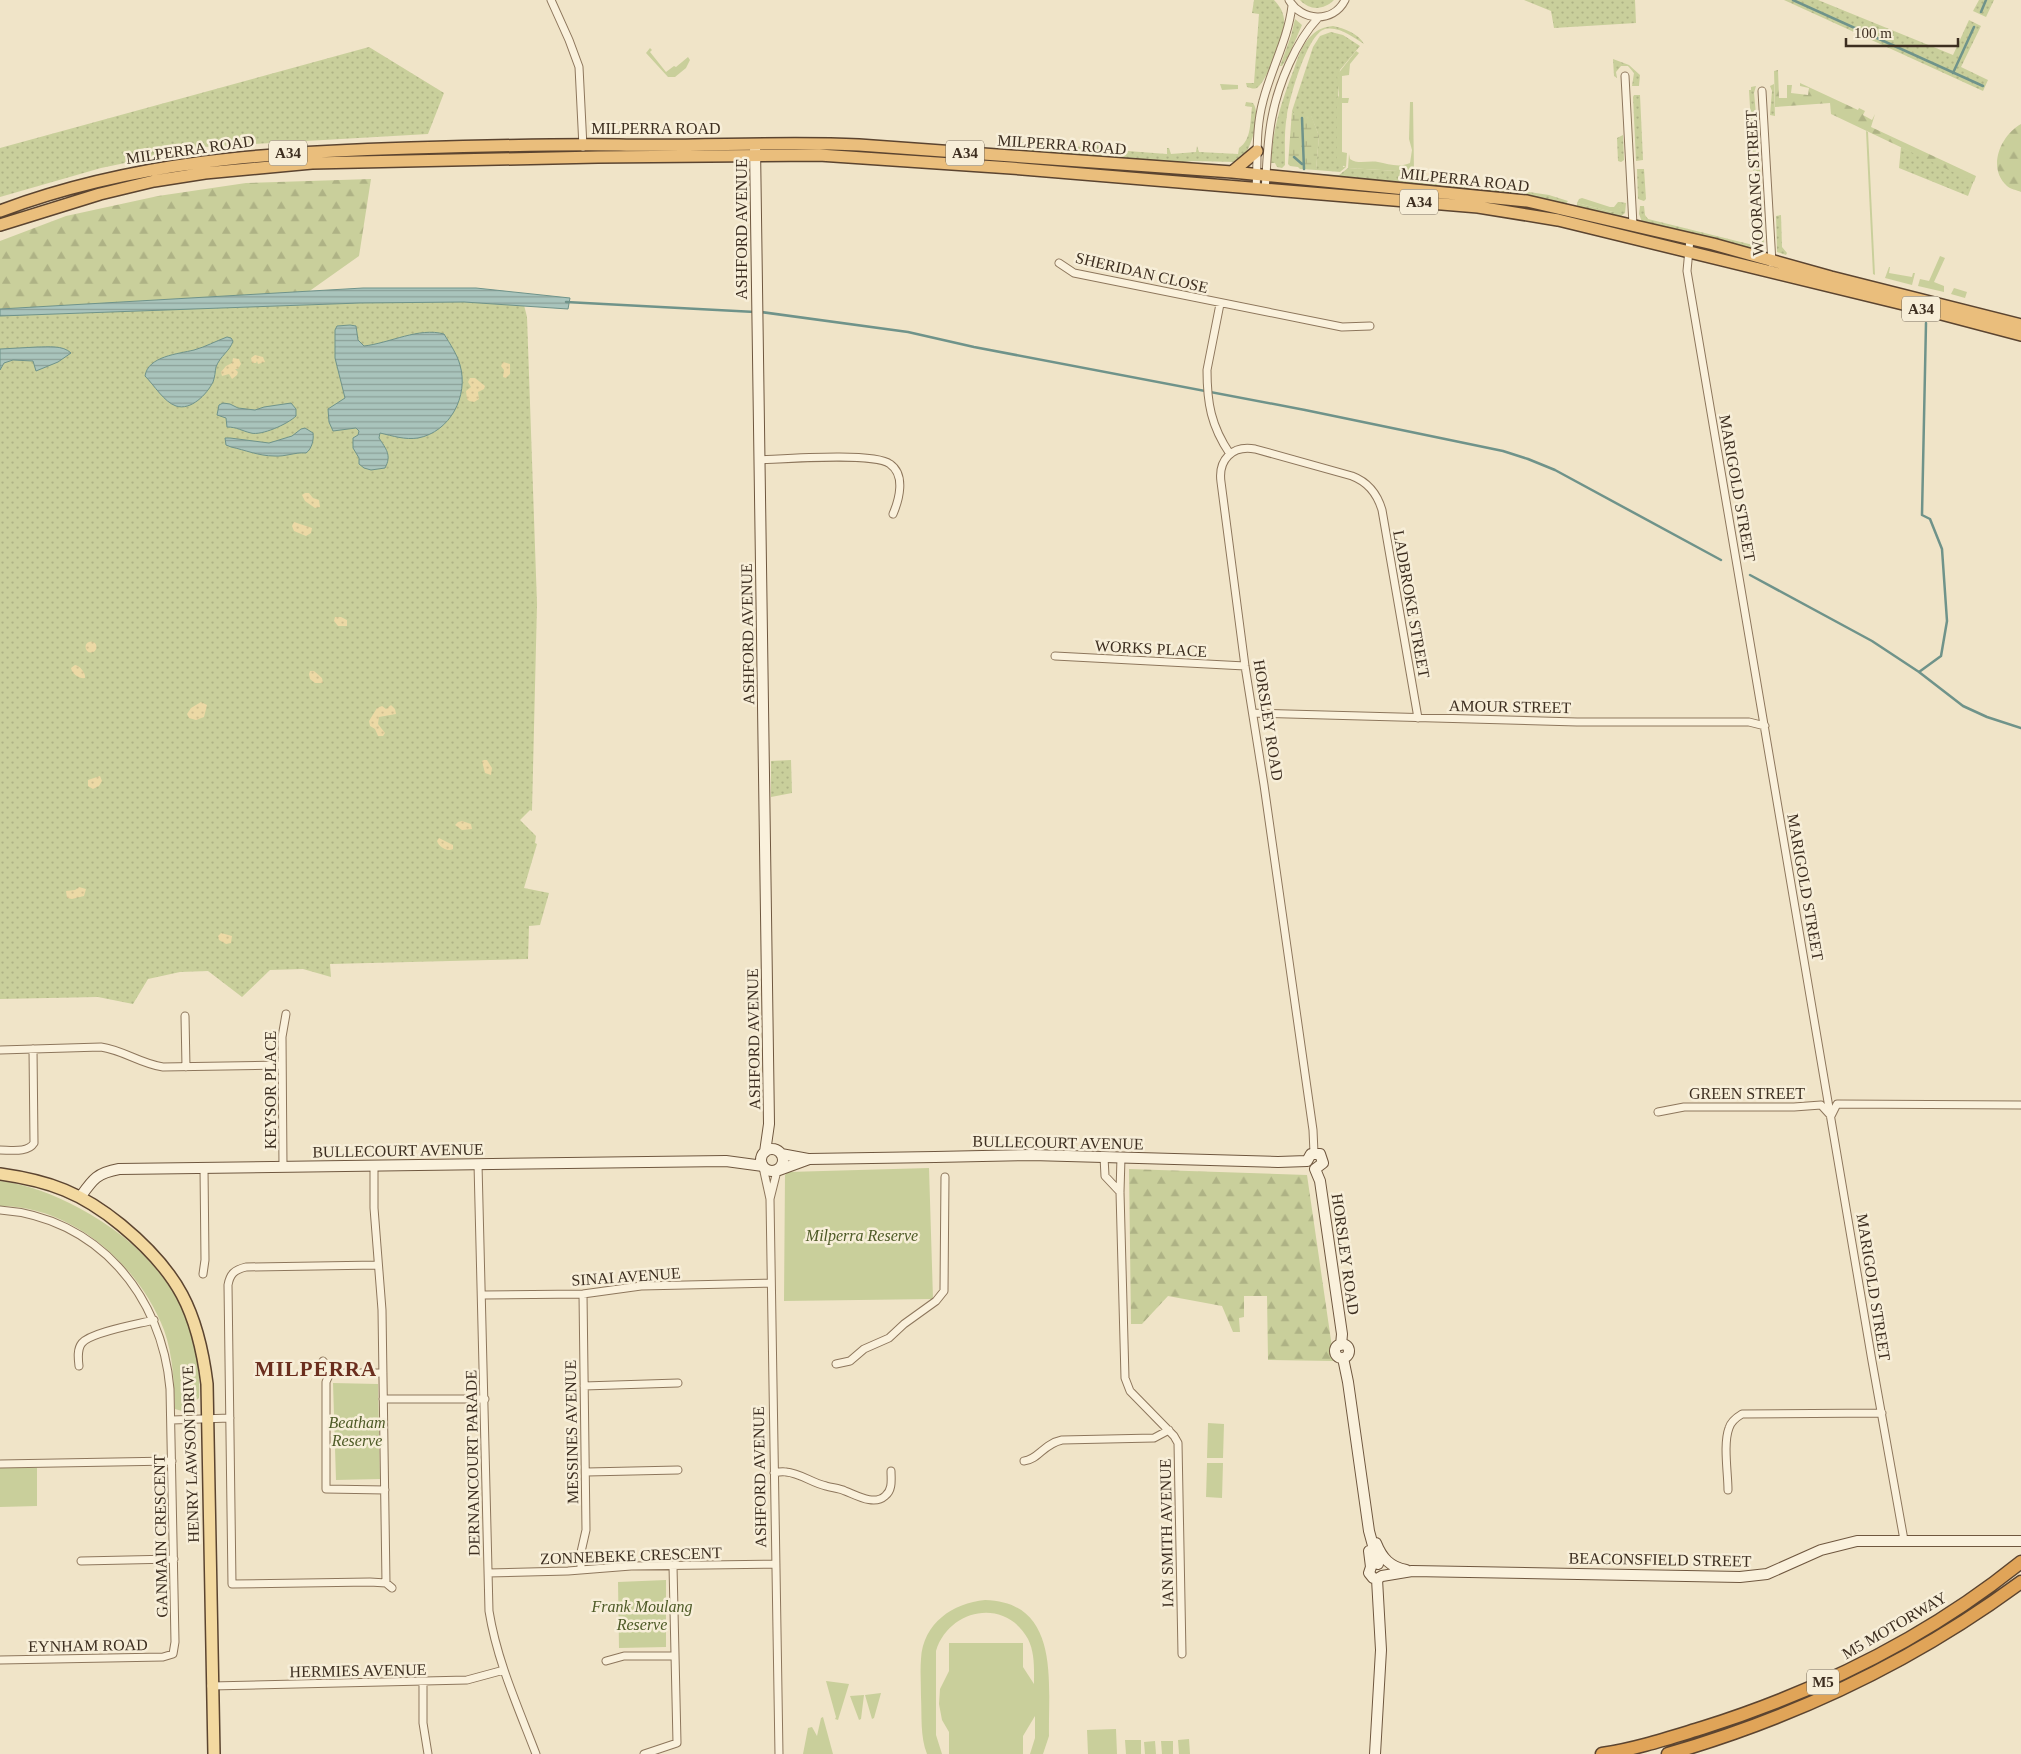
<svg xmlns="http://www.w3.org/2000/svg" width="2021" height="1754" viewBox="0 0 2021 1754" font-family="Georgia,serif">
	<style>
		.grass { fill: url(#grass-dots) }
		.forest { fill: url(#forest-firs) }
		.wetland { fill: url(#wetland-marsh) }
		.sand { fill: url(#sand-dots) }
		.green { fill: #c9cf9b }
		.water { fill: url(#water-rules); stroke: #6f938a }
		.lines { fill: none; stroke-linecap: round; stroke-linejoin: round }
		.stream { stroke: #6f938a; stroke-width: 2.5 }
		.minor-casing { stroke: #8d765c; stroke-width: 9 }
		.secondary-casing { stroke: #6f573f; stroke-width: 12 }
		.primary-casing { stroke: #5b4430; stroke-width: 14 }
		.trunk-casing { stroke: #5b4430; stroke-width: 14 }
		.motorway-casing { stroke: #5b4430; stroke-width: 15 }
		.minor { stroke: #faf1dc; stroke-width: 7 }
		.secondary { stroke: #faf1dc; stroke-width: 10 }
		.primary { stroke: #f3d9a0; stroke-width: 11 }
		.trunk { stroke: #eabe7c; stroke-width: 11 }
		.motorway { stroke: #e0a458; stroke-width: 12 }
		.labels { text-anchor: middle; stroke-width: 5; stroke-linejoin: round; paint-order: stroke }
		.shield { fill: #f7eed8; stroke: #756857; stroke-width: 1 }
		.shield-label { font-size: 15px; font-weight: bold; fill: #3d2e20 }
		.street-label { font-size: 16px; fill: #3d2e20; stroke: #f7eed8 }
		.park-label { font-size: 16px; font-style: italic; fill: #4d5a26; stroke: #f7eed8 }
		.district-label { font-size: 21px; font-weight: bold; letter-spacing: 1px; fill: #6b2e1e; stroke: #f7eed8 }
	</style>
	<defs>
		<pattern id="grass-dots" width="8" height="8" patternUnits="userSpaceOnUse" patternTransform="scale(1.25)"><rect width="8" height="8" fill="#c9cf9b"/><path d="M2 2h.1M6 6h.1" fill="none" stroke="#aeb285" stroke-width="1.8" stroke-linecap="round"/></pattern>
		<pattern id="forest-firs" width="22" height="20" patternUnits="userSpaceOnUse" patternTransform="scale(1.25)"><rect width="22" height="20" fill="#c9cf9b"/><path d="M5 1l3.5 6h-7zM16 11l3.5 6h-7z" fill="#aeb285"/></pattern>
		<pattern id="wetland-marsh" width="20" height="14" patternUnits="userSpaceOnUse" patternTransform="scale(1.25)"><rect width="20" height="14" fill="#c9cf9b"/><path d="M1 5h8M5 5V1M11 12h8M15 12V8" fill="none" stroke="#aeb285"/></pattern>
		<pattern id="sand-dots" width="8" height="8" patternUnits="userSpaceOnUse" patternTransform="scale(1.25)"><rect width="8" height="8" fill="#ecd9a5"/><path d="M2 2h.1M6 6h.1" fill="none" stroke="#cbbb8e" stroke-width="1.8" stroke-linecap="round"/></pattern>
		<pattern id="water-rules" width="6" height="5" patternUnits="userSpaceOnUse" patternTransform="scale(1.25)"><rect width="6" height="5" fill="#a9c4bc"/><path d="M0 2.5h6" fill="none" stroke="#8ba098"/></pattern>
	</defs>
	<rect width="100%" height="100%" fill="#f0e4c8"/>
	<path class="grass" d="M1254,0H1274C1281,7 1285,15 1284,25C1283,37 1267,80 1258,87C1255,90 1251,88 1247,87L1246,83H1254L1259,14L1252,13Z
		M1300,0H1334C1324,10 1310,11 1300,0Z
		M1524,0H1635L1636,23L1554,28L1551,11Z
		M1784,0H1818L1953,55L1969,20L1981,26L1961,67L1988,80L1983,91Z
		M1979,0H1994L1986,17L1973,11Z
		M1295,19L1302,25L1289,55L1282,66H1280L1291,36Z
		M1333,26C1344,28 1359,34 1364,44C1353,37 1339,26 1325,29C1307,34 1290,97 1287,115C1284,132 1285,149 1285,165L1282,168L1277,167L1275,163H1271C1272,130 1282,100 1294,69C1298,57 1302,44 1312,35C1318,29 1324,27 1333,26Z
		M1331,32L1343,35L1360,46L1340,70L1338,92L1343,167H1346L1340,172L1316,170L1319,136L1311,116L1294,115L1292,111L1313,47L1320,36Z
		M369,47L444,93L428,134L202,147L101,168L0,197V148Z
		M1613,59L1629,65L1640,75L1639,86H1632L1634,73L1628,66H1621L1616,72L1617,78L1614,76Z
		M1774,84L1775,116L1770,115L1772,91L1770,86Z
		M1756,86L1754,93L1757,124L1751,125L1749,90H1751V87Z
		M1634,95H1640L1643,160L1636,161L1633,97Z
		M1246,102L1253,103C1261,114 1253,140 1247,151C1244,156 1239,159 1235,162L1193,161L1174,163L1024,151L1021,142L1096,148L1097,142H1101V149L1167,154V148H1169L1171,154L1196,152L1197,146L1199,152L1238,154L1239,148C1252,140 1250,120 1252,107L1245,106Z
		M1751,134L1758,136L1761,186H1754Z
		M1623,135L1624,160L1621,162L1618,161L1617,138Z
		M1901,147L1974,180L1968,196L1899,168Z
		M1348,168L1414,172V179L1477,184L1476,189L1314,174L1339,175Z
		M1637,169H1644L1646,199L1644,201L1638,199Z
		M1485,179L1490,180V186L1549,195L1568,201L1566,204L1484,190Z
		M1761,191L1763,219L1758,220L1757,194H1754V192Z
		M1620,202L1626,203L1625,213L1620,217L1577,207V203L1613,212L1620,207Z
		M1640,206H1644L1645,215L1648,219L1753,245L1759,241L1758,229H1763L1764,245L1762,249L1756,250L1642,222L1639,214Z
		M1781,215L1782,247L1787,253L1786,255L1777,252V249L1776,216Z
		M523,301L527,317L537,604L532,811L530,810L520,820L536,836L535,843L537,844L524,888L549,893L540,925L529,926L528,959L330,964L331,977L303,969L270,970L242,997L208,971L180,972L148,979L133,1004L98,997L0,999V313L263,303Z
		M791,760L792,793L771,797V761Z"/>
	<path class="forest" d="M1778,70L1779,98H1787V85H1792L1791,93L1808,95L1809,88L1800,86V83L1858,110L1859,108L1865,111L1863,115L1872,120L1875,114L1871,127L1976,176L1974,182L1831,114L1830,103L1775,107L1774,71Z
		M2021,124V192C2017,190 2010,189 2007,186C1987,168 2000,136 2021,124Z
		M371,179L359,256L294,302L0,313V241L66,216L158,196L246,183Z
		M1129,1169L1307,1175L1334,1361L1268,1360L1267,1296H1244V1317L1239,1318L1240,1332H1233L1222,1306L1168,1296L1142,1324H1131Z"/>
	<path class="wetland" d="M1292,111L1294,115H1311L1319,136L1316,170L1300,169L1298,167L1290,166L1288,164Z"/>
	<path class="sand" d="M255,355L263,357L265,362L258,364L257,361L256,363H252L251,358Z
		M233,358L239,359L241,364L238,369H235L238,372L237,375L232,379L229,374L222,376L221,372L226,366L232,363Z
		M503,362L510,364V374L506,378L503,377L504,370L501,366Z
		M470,378H475L485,386L484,389L478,392L479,399L474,402L469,401L467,399L466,391L471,387L468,382Z
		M305,493H309L313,498L319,500L320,507L315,508L305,501L302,495Z
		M294,522L312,528L311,533L306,536L294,531L292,526Z
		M335,617H341L347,620V626H338L334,621Z
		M85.5 647a5.5 5.5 0 1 1 11 0a5.5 5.5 0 1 1-11 0Z
		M75,665C80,666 86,673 85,678C79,679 72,674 71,668Z
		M310,671H314L322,678L323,683H315L310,679L309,674Z
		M201,702L207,705L204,717L196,720L189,718L187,714L191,708Z
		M391,705L395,709L396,714L379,717L378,724L385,733L383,736H378L375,729L370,726L369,721L377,708L382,706L386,709Z
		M484,760H487L492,768L491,775L485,773L482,761Z
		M100,776L102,781L99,786L93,789L88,786V780Z
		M462,821L471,824L472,829L462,830L455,825L458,822Z
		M439,838L453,845V849C447,852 439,847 437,841Z
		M79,887L86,889L84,896L72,899L67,898L66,891L75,890Z
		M221,933L232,936L231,943L226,944L219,940L218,936Z"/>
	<path class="green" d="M650,48L652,50L650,52L666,72L674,66L676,67L688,57L690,60L686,68L675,77H668L646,53Z
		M1356,51L1359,53L1350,64L1349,75L1342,76V98H1349L1348,103H1342V152L1347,153L1346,167L1339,164L1337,159V98L1339,96L1337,75Z
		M1220,84L1238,85V89L1222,90Z
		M1410,102H1413L1414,172L1348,168L1349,154L1350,159C1358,165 1369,160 1378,162C1388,164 1400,168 1410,163L1412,150L1409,139Z
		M1866,131L1868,132L1875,275L1873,274Z
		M1582,198L1610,207H1614L1618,202H1620V207L1617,212H1613L1577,203L1579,199Z
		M1940,256L1945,258L1934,282L1944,286V292L1918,286L1920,279L1929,281Z
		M1889,267H1890L1889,273L1912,277L1913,273H1915L1912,285L1885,278Z
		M1954,288L1967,292L1965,298L1951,294Z
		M929,1168L933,1299L784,1301L785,1175L788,1172Z
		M0,1181C27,1184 55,1195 79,1208C152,1247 204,1311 199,1398L182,1411L175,1409C174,1383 173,1355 164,1330C139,1265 73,1206 0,1206Z
		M333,1383L378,1384L380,1479L336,1480Z
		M1208,1423L1224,1424L1223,1458H1207Z
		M1207,1463H1223L1222,1498L1206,1497Z
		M0,1468H37V1506L0,1507Z
		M666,1580V1647L619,1648L618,1582Z
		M985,1600C1061,1602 1048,1683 1049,1736L1043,1754H1030L1035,1738V1716L1023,1736V1754H949V1732L942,1720L939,1704L940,1689L949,1671V1643H1023V1667L1034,1684C1034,1669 1035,1653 1028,1639C1005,1597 949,1609 936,1651V1735L942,1754H927C920,1736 922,1716 921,1697C921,1684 920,1671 921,1659C923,1623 953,1603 985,1600Z
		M826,1681L849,1684L838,1720L835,1719L836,1717Z
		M881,1693L874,1718L872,1719L865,1695Z
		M864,1695L861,1719L859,1720L850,1696Z
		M823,1717L833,1754H803L808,1728L812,1727L817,1736L821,1718Z
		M1116,1729L1117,1754H1088L1087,1730Z
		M1189,1739L1190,1754H1179L1178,1740Z
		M1125,1740H1141V1754H1126Z
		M1155,1741L1156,1754H1145L1144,1742Z
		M1161,1741H1173V1754H1162Z"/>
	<path class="water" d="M363,288H476L570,298L568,309L464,302L360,303L0,316V309Z
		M350,325L356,326L358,340L364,346C390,343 419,327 444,334C450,344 457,354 460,365C469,396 450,432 418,438C405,440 393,436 380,433L379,438C386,449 392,455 385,468L371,470L364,468L359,464V458L353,448V438L358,435L359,431L356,428L333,431L329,422L328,409L345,398L335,358V330L337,326Z
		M227,337L231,338L233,341C230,351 220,356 216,367C215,372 215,377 213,382C207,394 191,411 176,406C164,402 154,385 145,376C148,356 178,354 194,350C205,347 216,341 227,337Z
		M37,347C48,347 63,345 71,353L58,362L36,371L33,361L13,360L4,363L0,370V349Z
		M223,403L230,404L238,408L255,410L264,407L291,403L296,409V416C288,424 261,436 251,433C242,431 237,427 227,427L226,418L217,415L219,405Z
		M305,428L313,433C314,439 312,449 306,453C295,452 285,457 274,456C259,456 245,450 231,447L226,445L225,438H230L269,443L292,436L301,429Z"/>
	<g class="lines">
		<path class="stream" d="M1793,0L1983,86
			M1981,12L1986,0
			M1953,73L1974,27
			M1302,118L1304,169
			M1294,157L1302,164
			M566,302L755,312
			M761,312L908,332L974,347L1305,410L1503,451L1528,459L1555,470L1721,560
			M1750,575L1872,641L1919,672L1963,706L1987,717L2021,728
			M1919,672L1941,656L1947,621L1942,549L1930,519L1922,515L1926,323"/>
		<g class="minor-casing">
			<path id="minor" d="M551,0L569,40L579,67L583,147
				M1289,0C1301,21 1333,24 1345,0
				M1625,76L1633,225
				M1762,91L1772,263
				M1256,189C1258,160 1255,130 1263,101C1271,69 1288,39 1292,6
				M1265,190C1267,166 1267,141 1272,117C1278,85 1296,41 1318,18
				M1690,239L1687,271L1872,1361L1904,1540
				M1059,263L1074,273L1342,327L1370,326
				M1220,304L1207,370C1207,403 1211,426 1230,454
				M759,460C784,459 874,452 890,464C906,475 899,500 893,514
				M1055,656L1245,666
				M1253,713L1577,722H1749L1765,726
				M185,1016L186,1067
				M0,1050L101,1047C123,1050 141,1064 163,1067L282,1065
				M1658,1112L1684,1107H1794L1821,1105L1831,1116L1837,1104L2021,1105
				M0,1150C11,1150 28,1153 34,1143L33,1049
				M1314,1153L1313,1130L1264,785L1245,666L1221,482C1218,460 1232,445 1255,449L1352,476C1368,482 1377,493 1382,510L1418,718
				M1104,1157L1105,1176L1120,1192
				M1121,1157L1120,1192L1125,1378L1130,1391L1174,1436L1178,1443L1182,1654
				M478,1164L489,1611C497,1661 518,1707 536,1754
				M374,1166V1208L382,1310L386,1583
				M283,1167L282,1037L286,1014
				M763,1167L770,1199L779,1754
				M770,1199L777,1171
				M0,1210C97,1217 162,1295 170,1389L175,1642L173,1654L163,1657L0,1660
				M378,1265L246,1267C234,1270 230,1274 228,1285L232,1584L370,1582L386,1583L392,1588
				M203,1274L205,1260L204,1168
				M483,1295L583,1294L641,1286L771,1283
				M323,1361L330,1373H383
				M836,1364L850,1361L864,1349L889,1338L904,1324L936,1301L944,1291L945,1177
				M79,1366C78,1358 77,1349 82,1343C91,1332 139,1324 154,1320
				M330,1373L326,1382V1489L385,1490
				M584,1386L678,1383
				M383,1399H485
				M172,1420L230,1418
				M1024,1461C1038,1460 1043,1444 1062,1440L1154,1438L1169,1430
				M0,1464L172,1461
				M587,1472L678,1470
				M774,1473C778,1472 782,1471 786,1472C800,1473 812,1483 826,1486C832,1488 839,1488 845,1491C856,1495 874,1506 885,1496C893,1490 891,1479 891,1471
				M1728,1490C1728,1473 1723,1444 1729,1428C1731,1421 1737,1417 1742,1414L1882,1413
				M81,1561L174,1559
				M581,1570V1552L586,1530L583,1294
				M488,1573L568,1571L631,1566L776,1564
				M606,1661L624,1656H675
				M423,1683V1723L428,1754
				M211,1686L467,1680L504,1670
				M644,1754L677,1743L673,1566"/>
		</g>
		<g class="secondary-casing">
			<path id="secondary" d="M755,147L769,1124L765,1152
				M761 1160a11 11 0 1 1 22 0a11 11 0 1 1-22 0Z
				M781,1154L808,1159
				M1307,1161L1311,1154H1320L1323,1163L1315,1169
				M1315,1169L1320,1181L1342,1334L1341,1345
				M779,1170L809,1159L935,1157L1032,1155L1278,1162L1307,1161
				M81,1196C93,1179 97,1173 119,1169L726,1161L763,1166
				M1335 1351a7 7 0 1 1 14 0a7 7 0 1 1-14 0Z
				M1343,1358L1348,1382L1369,1531L1378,1564
				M1376,1543C1382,1558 1390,1567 1406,1570
				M1369,1551L1371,1567L1369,1573L1373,1578L1377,1579
				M1377,1579L1382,1576L1412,1571L1740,1577L1767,1574L1821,1550L1857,1541H2021
				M1375,1754L1381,1650L1377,1579"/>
		</g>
		<g class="primary-casing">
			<path id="primary" d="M0,1174C50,1181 82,1193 121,1225C178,1272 198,1311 207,1384L214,1754"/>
		</g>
		<g class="trunk-casing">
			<path id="trunk" d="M1232,172L1257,151
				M0,211C133,161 270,152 411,148C480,146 550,144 619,145C699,147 779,141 859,145L1232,172L1527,201L1713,244L1831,277L2021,325
				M0,225L100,194L154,181L205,173L312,163L598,157L819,155L1011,168L1478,207L1558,220L1907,305L2021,335"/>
		</g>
		<g class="motorway-casing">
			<path id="motorway" d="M1602,1754C1636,1749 1669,1738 1702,1728C1816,1692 1927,1638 2021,1562
				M1668,1754C1796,1717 1914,1661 2021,1582"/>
		</g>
		<use href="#minor" class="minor"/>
		<use href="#secondary" class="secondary"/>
		<use href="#primary" class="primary"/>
		<use href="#trunk" class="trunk"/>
		<use href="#motorway" class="motorway"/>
	</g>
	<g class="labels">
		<g class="shield">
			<rect x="269" y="140.5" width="38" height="25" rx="4"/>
			<rect x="946" y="140.5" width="38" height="25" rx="4"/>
			<rect x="1400" y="189.5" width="38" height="25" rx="4"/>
			<rect x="1902" y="296.5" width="38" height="25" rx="4"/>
			<rect x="1807" y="1669.5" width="32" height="25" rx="4"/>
		</g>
		<g class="shield-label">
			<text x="288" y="158">A34</text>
			<text x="965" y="158">A34</text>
			<text x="1419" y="207">A34</text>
			<text x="1921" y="314">A34</text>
			<text x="1823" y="1687">M5</text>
		</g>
		<g class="street-label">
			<text x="656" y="134">MILPERRA ROAD</text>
			<text transform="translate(1062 144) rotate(4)" y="6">MILPERRA ROAD</text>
			<text transform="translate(190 149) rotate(-8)" y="6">MILPERRA ROAD</text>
			<text transform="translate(1465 179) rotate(6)" y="6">MILPERRA ROAD</text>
			<text transform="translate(1754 183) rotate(-93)" y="6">WOORANG STREET</text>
			<text transform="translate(741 229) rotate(-90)" y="6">ASHFORD AVENUE</text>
			<text transform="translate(1142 272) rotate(13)" y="6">SHERIDAN CLOSE</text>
			<text transform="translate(1738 488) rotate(80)" y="6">MARIGOLD STREET</text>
			<text transform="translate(1412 604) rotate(80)" y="6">LADBROKE STREET</text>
			<text transform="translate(747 634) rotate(-91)" y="6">ASHFORD AVENUE</text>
			<text transform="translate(1151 648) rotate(3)" y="6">WORKS PLACE</text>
			<text transform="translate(1510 706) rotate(1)" y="6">AMOUR STREET</text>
			<text transform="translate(1269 720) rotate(81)" y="6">HORSLEY ROAD</text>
			<text transform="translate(1806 887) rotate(80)" y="6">MARIGOLD STREET</text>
			<text transform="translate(753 1039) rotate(-91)" y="6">ASHFORD AVENUE</text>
			<text transform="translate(270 1090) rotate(-90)" y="6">KEYSOR PLACE</text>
			<text x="1747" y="1099">GREEN STREET</text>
			<text transform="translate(1058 1142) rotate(1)" y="6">BULLECOURT AVENUE</text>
			<text transform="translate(398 1150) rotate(-1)" y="6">BULLECOURT AVENUE</text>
			<text transform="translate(1346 1254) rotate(82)" y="6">HORSLEY ROAD</text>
			<text transform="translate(626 1276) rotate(-4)" y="6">SINAI AVENUE</text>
			<text transform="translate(1874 1287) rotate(81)" y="6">MARIGOLD STREET</text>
			<text transform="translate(571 1432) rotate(-91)" y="6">MESSINES AVENUE</text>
			<text transform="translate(190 1454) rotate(-92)" y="6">HENRY LAWSON DRIVE</text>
			<text transform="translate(472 1463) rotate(-91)" y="6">DERNANCOURT PARADE</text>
			<text transform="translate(759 1477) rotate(-91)" y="6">ASHFORD AVENUE</text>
			<text transform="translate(1166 1533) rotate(-91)" y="6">IAN SMITH AVENUE</text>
			<text transform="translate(160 1536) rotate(-91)" y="6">GANMAIN CRESCENT</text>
			<text transform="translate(631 1555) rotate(-2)" y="6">ZONNEBEKE CRESCENT</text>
			<text transform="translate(1660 1559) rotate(1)" y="6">BEACONSFIELD STREET</text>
			<text transform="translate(1894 1625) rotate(-30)" y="6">M5 MOTORWAY</text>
			<text transform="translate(88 1645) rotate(-1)" y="6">EYNHAM ROAD</text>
			<text transform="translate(358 1670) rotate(-1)" y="6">HERMIES AVENUE</text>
		</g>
		<g class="park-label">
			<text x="862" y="1241">Milperra Reserve</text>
			<text x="357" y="1428">Beatham<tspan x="357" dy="18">Reserve</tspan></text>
			<text x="642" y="1612">Frank Moulang<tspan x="642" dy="18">Reserve</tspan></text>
		</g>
		<g class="district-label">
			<text x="316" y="1376">MILPERRA</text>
		</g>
	</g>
	<path d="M1846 38v8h112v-8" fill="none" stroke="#3d2e20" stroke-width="2.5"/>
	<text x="1854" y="38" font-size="15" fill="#3d2e20" stroke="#f7eed8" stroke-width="4" paint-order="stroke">100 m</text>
</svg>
